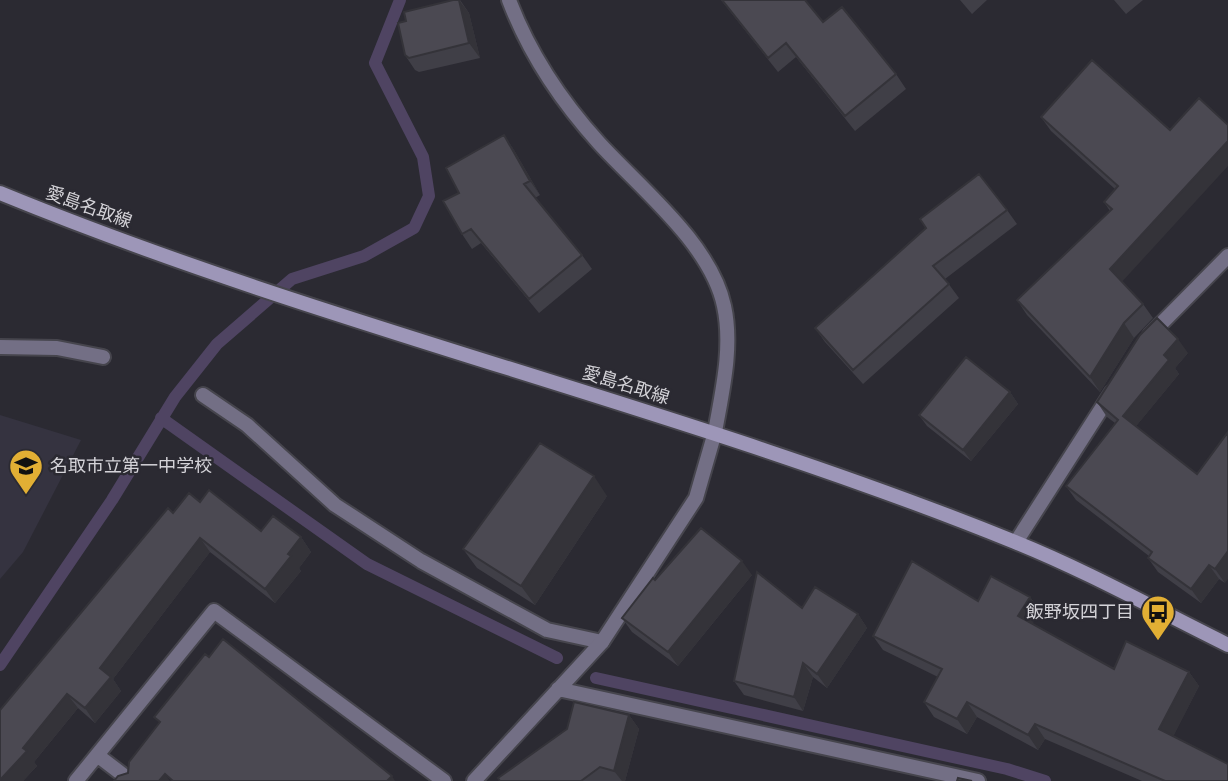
<svg xmlns="http://www.w3.org/2000/svg" width="1228" height="781" viewBox="0 0 1228 781" font-family="'PT Sans','Noto Sans JP',sans-serif">
	<style>
		.built { fill: #353340 }
		.lines { fill: none; stroke-linecap: round; stroke-linejoin: round }
		.stream { stroke: #4f4462; stroke-width: 12 }
		.service-casing { stroke: #46454d; stroke-width: 18 }
		.minor-casing { stroke: #46454d; stroke-width: 18 }
		.tertiary-casing { stroke: #46454d; stroke-width: 18 }
		.secondary-casing { stroke: #46454d; stroke-width: 18 }
		.service { stroke: #736f85; stroke-width: 14 }
		.minor { stroke: #736f85; stroke-width: 14 }
		.tertiary { stroke: #736f85; stroke-width: 14 }
		.secondary { stroke: #9d96b8; stroke-width: 14 }
		.wall { fill: #403f47 }
		.shaded-wall { fill: #343339 }
		.building { fill: #4b4952; stroke: #343339; stroke-width: 2 }
		.labels { text-anchor: middle; stroke-width: 5; stroke-linejoin: round; paint-order: stroke }
		.street-label { font-size: 18px; fill: #d4d3d8; stroke: #2b2a32 }
		.poi-label { font-size: 18px; fill: #d4d3d8; stroke: #2b2a32; text-anchor: start }
	</style>
	<rect width="100%" height="100%" fill="#2b2a32"/>
	<path class="built" d="M0,415L81,440L23,552L0,579Z"/>
	<g class="lines">
		<path class="stream" d="M161,418L367,564L557,658
			M0,665L112,500L175,397L217,344L292,279L364,256L414,228L429,196L423,157L375,63L400,0
			M596,678L1007,769L1045,781"/>
		<g class="service-casing">
			<path id="service" d="M0,347L57,348L103,357
				M203,395L247,425L335,505L421,561L547,630L602,642"/>
		</g>
		<g class="minor-casing">
			<path id="minor" d="M1150,335L1228,256
				M1016,542L1112,392
				M558,689L978,781
				M97,755L131,781
				M76,781L214,611L444,781
				M474,781L602,642L696,498L715,432"/>
		</g>
		<g class="tertiary-casing">
			<path id="tertiary" d="M509,0C529,53 561,101 599,143C640,188 711,244 724,306C733,347 722,392 715,432"/>
		</g>
		<g class="secondary-casing">
			<path id="secondary" d="M0,193C331,329 683,407 1015,542C1087,571 1157,610 1228,645"/>
		</g>
		<use href="#service" class="service"/>
		<use href="#minor" class="minor"/>
		<use href="#tertiary" class="tertiary"/>
		<use href="#secondary" class="secondary"/>
	</g>
	<path class="wall" d="M453,0H460L469,13L480,58L419,72L415,70L405,55L406,21Z
		M721,0H805L823,22L896,74L906,89L855,131L796,57L778,72Z
		M960,0H987L972,14Z
		M1114,0H1143L1126,14Z
		M1041,117L1170,130L1122,282L1143,304L1153,318L1134,338L1100,392L1027,315L1017,300L1110,211L1104,202L1115,189L1051,131Z
		M504,135L514,150L540,195L535,198L582,255L592,269L539,313L481,243L472,249L462,234L459,193Z
		M1007,210L1017,224L945,279L959,298L863,384L825,342L815,328Z
		M1188,353L1175,368L1179,374L1136,426L1225,583L1219,579L1201,603L1158,572L1148,558L1149,556L1076,500L1066,486L1115,423L1107,417L1097,402Z
		M1010,392L1018,404L971,461L927,426L919,415Z
		M607,496L535,605L477,568L463,549Z
		M200,502L261,531L301,537L311,552L299,568L301,571L275,603L210,552L113,679L121,691L95,723L78,708L34,762L37,766L23,781H0L173,513Z
		M752,575L678,666L632,632L622,618L655,580Z
		M1030,597L1040,611L1032,624L1114,669L1189,672L1199,686L1173,736L1228,781H1142L1045,739L1038,750L977,717L967,734L934,717L924,702L938,677L883,650L873,636L978,601Z
		M802,608L858,614L867,628L827,688L813,677L803,711L744,695L734,681Z
		M629,715L639,729L625,781H500Z"/>
	<path class="shaded-wall" d="M459,0L469,13L480,58L469,43Z
		M504,135L514,150L540,195L530,181Z
		M1228,141V166L1120,284L1110,269Z
		M1124,323L1134,338L1100,392L1090,377Z
		M1178,339L1188,353L1175,368L1179,374L1133,430L1123,416L1164,355Z
		M1010,392L1018,404L971,461L963,450Z
		M594,476L607,496L535,605L521,586Z
		M301,537L311,552L299,568L301,571L275,603L265,589L288,554Z
		M200,538L210,552L113,679L121,691L95,723L85,708L100,668Z
		M1228,551V579L1225,583L1215,569Z
		M742,561L752,575L678,666L668,652Z
		M1209,565L1219,579L1201,603L1191,589Z
		M1030,597L1040,611L1029,630L1018,616Z
		M858,614L867,628L827,688L817,674Z
		M803,663L813,677L803,711L794,697Z
		M1189,672L1199,686L1170,743L1159,729Z
		M67,694L78,708L34,762L37,766L23,781H0L23,748Z
		M967,702L977,717L967,734L957,719Z
		M629,715L639,729L625,781H622L614,771Z
		M1035,724L1045,739L1038,750L1028,735Z
		M165,774L170,781H159Z
		M392,776L395,781H387Z"/>
	<path class="building" d="M453,0H459L469,43L409,58L405,55L398,23L406,21L404,12Z
		M722,0H805L823,22L842,7L896,74L845,116L786,43L768,58Z
		M1092,60L1170,130L1199,98L1228,125V141L1110,269L1143,304L1124,323L1090,377L1017,300L1112,209L1104,202L1118,186L1041,117Z
		M504,135L530,181L524,184L582,255L529,299L471,229L462,234L443,201L459,193L446,168Z
		M979,174L1007,210L933,266L949,284L853,370L815,328L926,228L920,219Z
		M1157,318L1178,339L1164,355L1169,360L1123,416L1197,474L1228,432V551L1215,569L1209,565L1191,589L1148,558L1152,552L1066,486L1118,420L1097,402L1140,335Z
		M966,357L1010,392L963,450L919,415Z
		M540,443L594,476L521,586L463,549Z
		M209,490L261,531L273,516L301,537L288,554L291,556L265,589L200,538L100,668L111,677L85,708L67,694L23,748L27,751L0,780V710L168,508L173,513L189,493L200,502Z
		M701,528L742,561L668,652L622,618L653,578L655,580Z
		M912,561L978,601L991,576L1030,597L1018,616L1114,669L1126,641L1189,672L1159,729L1228,764V781H1165L1035,724L1028,735L967,702L957,719L924,702L942,669L873,636Z
		M757,572L802,608L815,587L858,614L817,674L803,663L794,697L734,681Z
		M223,639L392,776L387,781H173L165,774L159,781H114L118,776L128,773L129,762L160,722L154,717L205,654L209,657Z
		M574,702L629,715L614,771L600,767L581,781H500L498,778L567,729Z
		M958,778L972,781H957Z"/>
	<defs>
		<g id="school-pin" transform="scale(1.75)"><path d="M0 17L-7.5 6A9.5 9.5 0 1 1 7.5 6Z" fill="#e2af34" stroke="#2b2a32"/><path d="M0-5L7-2L0 1L-7-2ZM-4 1L0 2.5L4 1V4Q0 6-4 4Z" fill="#111"/></g>
		<g id="bus-pin" transform="scale(1.75)"><path d="M0 17L-7.5 6A9.5 9.5 0 1 1 7.5 6Z" fill="#e2af34" stroke="#2b2a32"/><path d="M-5-6H5V4H4V6H2V4H-2V6H-4V4H-5ZM-3.5-4V0h7V-4ZM-3.5 1.2v1.5H-2V1.2ZM2 1.2v1.5H3.5V1.2Z" fill="#111"/></g>
	</defs>
	<g fill-rule="evenodd">
		<use href="#school-pin" x="26" y="466"/>
		<use href="#bus-pin" x="1158" y="612"/>
	</g>
	<g class="labels">
		<g class="street-label">
			<text transform="translate(89 207) rotate(20)" y="6">愛島名取線</text>
			<text transform="translate(626 385) rotate(17)" y="6">愛島名取線</text>
		</g>
		<g class="poi-label">
			<text x="50" y="472">名取市立第一中学校</text>
			<text x="1134" y="618" text-anchor="end">飯野坂四丁目</text>
		</g>
	</g>
</svg>
